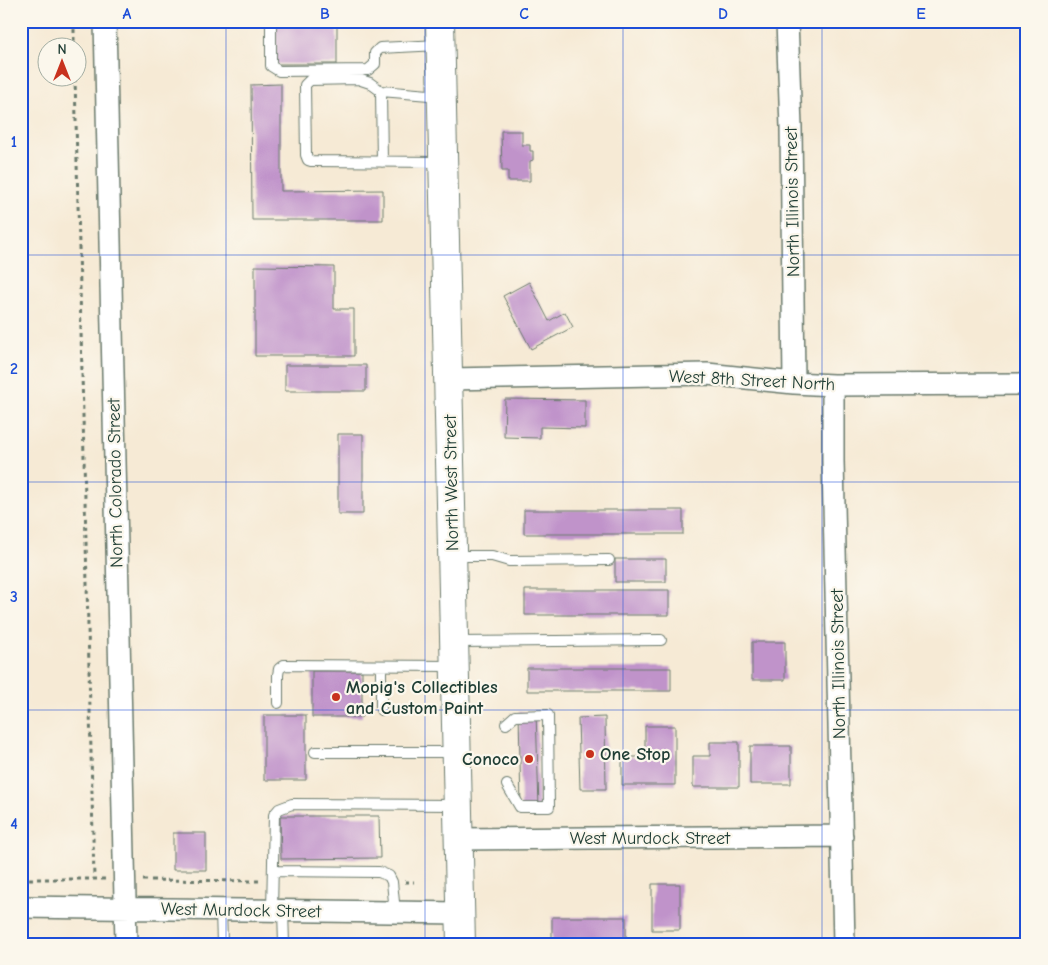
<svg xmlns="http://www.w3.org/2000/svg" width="1048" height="965" viewBox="0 0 1048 965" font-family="'Comic Neue',sans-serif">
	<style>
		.building { fill: #c093ca }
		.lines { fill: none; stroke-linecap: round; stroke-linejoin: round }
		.lane-casing { stroke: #6a7a6c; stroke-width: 12 }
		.street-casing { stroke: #6a7a6c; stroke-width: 24 }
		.secondary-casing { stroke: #6a7a6c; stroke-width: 30 }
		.path { stroke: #6a7a6c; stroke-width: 3; stroke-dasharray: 4 4; stroke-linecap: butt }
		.lane { stroke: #fff; stroke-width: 10 }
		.street { stroke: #fff; stroke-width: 21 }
		.secondary { stroke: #fff; stroke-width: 28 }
		.grid { fill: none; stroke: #1d4ed8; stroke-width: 1; stroke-opacity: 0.55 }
		.poi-dot { fill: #c8321e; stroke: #fbf7ec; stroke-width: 2 }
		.labels { text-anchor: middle; stroke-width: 4.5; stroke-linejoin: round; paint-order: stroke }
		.street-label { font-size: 18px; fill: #1f3d34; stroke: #fbf7ec }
		.poi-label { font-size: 18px; font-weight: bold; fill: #1f3d34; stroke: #fbf7ec; text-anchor: start }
		.neatline { fill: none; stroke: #1d4ed8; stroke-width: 2 }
		.grid-label { font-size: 16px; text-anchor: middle; font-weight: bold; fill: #1d4ed8 }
	</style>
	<rect width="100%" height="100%" fill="#fbf7ec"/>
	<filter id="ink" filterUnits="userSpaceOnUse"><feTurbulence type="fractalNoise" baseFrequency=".02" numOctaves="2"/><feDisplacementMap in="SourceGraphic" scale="10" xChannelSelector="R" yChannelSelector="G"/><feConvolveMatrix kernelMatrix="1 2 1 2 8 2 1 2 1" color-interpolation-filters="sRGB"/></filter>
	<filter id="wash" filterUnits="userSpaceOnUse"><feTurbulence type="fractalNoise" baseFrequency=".0096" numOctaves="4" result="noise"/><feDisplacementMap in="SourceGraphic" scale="20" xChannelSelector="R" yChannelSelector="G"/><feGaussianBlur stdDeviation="1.12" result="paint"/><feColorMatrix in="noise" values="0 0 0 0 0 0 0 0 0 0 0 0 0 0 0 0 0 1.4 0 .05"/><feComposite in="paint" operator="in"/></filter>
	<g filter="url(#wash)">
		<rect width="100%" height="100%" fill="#f6ead5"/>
		<g id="blocks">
			<path class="building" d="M276,21H337V64H276Z
				M281,84V191L383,190V220H252L251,85Z
				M501,131H522V145H530V151H533V160L530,161V181H508V171H502Z
				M255,266L334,267V309H354V356H255Z
				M529,282L549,321L565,312L573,327L531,349L503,296Z
				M285,365H366V391H285Z
				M505,399L585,400V428L540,427V438L504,437Z
				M338,434H363V514H338Z
				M524,510H683V534H524Z
				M615,559H666V582H615Z
				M525,590H669V615H525Z
				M752,642H785V680H752Z
				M527,668H671V691H527Z
				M312,671H362V717H312Z
				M519,712H536L539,808H521Z
				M264,715H306V780H264Z
				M605,717L606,789H580L578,718Z
				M645,726H675V785H622V757H645Z
				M710,742H739V787H693V756H710Z
				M750,746H791V784H750Z
				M280,816H379L380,858L281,859Z
				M173,833H206V870H173Z
				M652,884H680V930H652Z
				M552,917H626V944H552Z"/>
		</g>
	</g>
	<g filter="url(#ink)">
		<use href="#blocks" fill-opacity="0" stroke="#6a7a6c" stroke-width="1"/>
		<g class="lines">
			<g class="lane-casing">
				<path id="lane" d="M271,21V66L279,71L368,70L375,64V53L380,48L439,45
					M381,91L382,162
					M441,96L381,91L370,83L358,79L310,80L305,85L306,155L308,160L311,161L442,162
					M453,556H492L509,561L609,560
					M455,642L661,640
					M381,666V710
					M278,703V675L279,669L284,665L453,666
					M506,724L515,716L548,715L549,807H520L507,785
					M315,752H456
					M273,871L379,872L389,876L392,882L395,912
					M221,910L222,944
					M272,910L274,815L279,809L292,804L456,805
					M283,910L284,944"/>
			</g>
			<g class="street-casing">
				<path id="street" d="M105,21L126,944
					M787,21L791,127L794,383
					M448,379L707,374L794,383L833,385L1027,384
					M833,385V461L844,944
					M458,839L842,836
					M21,907L460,913"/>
			</g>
			<g class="secondary-casing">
				<path id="secondary" d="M440,21L461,944"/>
			</g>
			<path class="path" d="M74,21V48
				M75,78L94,879
				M21,879H106
				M143,880L259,881
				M405,882H414"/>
			<use href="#lane" class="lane"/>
			<use href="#street" class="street"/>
			<use href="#secondary" class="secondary"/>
		</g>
	</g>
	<path class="grid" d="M226,21V944M425,21V944M623,21V944M822,21V944M21,255H1027M21,482H1027M21,710H1027"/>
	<g class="poi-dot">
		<circle cx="336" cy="697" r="5"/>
		<circle cx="590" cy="754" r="5"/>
		<circle cx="529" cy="759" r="5"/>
	</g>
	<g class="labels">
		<g class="street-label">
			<text transform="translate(792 202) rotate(-91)" y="6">North Illinois Street</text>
			<text transform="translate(752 380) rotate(3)" y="6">West 8th Street North</text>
			<text transform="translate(115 483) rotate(-91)" y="6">North Colorado Street</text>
			<text transform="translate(451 483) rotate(-91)" y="6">North West Street</text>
			<text transform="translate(838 664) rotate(-91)" y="6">North Illinois Street</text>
			<text x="650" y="844">West Murdock Street</text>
			<text transform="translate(241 910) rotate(1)" y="6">West Murdock Street</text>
		</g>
		<g class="poi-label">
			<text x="346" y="693">Mopig's Collectibles<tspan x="346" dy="21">and Custom Paint</tspan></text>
			<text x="600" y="760">One Stop</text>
			<text x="519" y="765" text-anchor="end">Conoco</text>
		</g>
	</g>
	<rect width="1048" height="965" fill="none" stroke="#fbf7ec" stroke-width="55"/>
	<g transform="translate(62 62)"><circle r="24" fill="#fbf7ec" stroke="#a3ada2"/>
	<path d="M0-4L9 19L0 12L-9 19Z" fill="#c8321e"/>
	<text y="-8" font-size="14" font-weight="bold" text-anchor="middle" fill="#1f3d34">N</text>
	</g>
	<rect x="28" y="28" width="992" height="910" class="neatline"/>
	<g class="grid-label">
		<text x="127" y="19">A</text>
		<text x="325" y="19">B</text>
		<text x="524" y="19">C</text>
		<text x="723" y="19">D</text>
		<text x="921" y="19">E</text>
		<text x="14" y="147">1</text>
		<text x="14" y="374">2</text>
		<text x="14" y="602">3</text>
		<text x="14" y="829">4</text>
	</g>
</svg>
